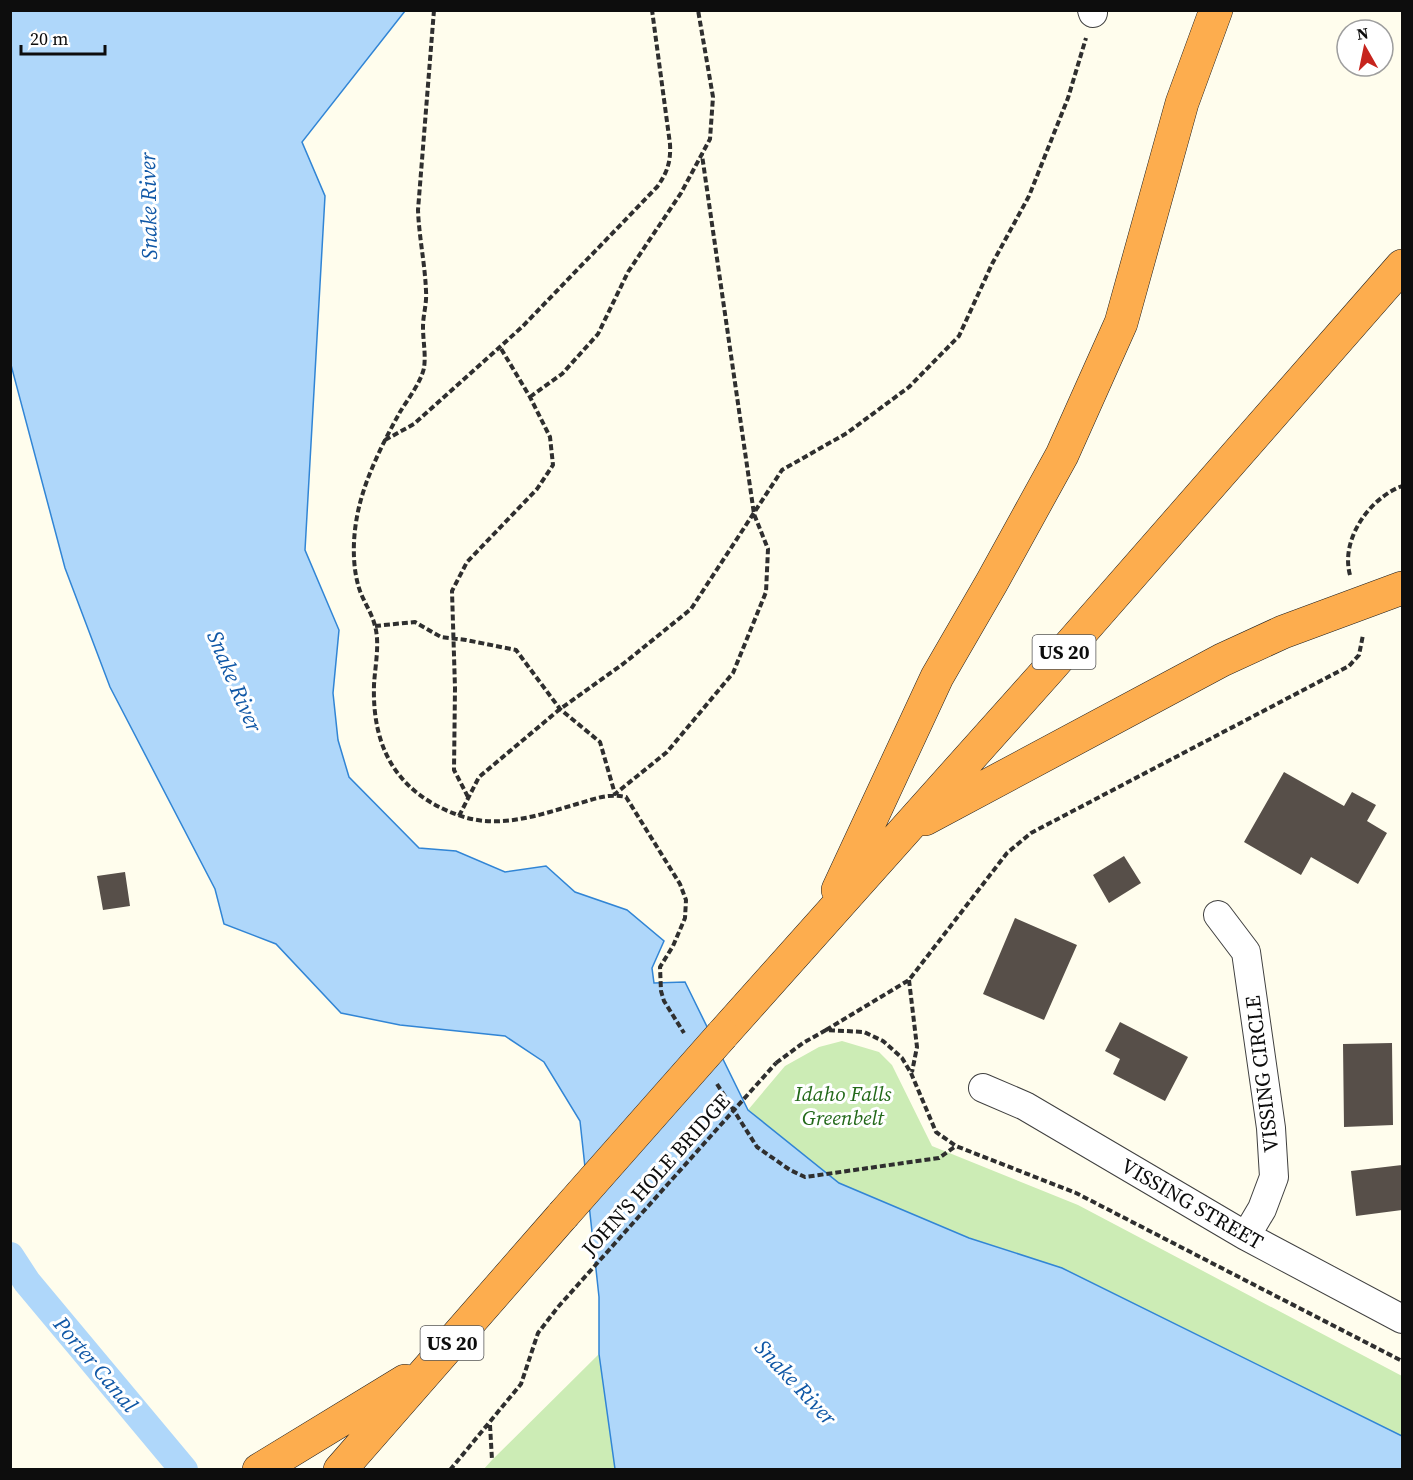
<svg xmlns="http://www.w3.org/2000/svg" width="1413" height="1480" viewBox="0 0 1413 1480" font-family="'Source Serif 4',serif">
	<style>
		.green { fill: #ccecb5 }
		.water { fill: #afd7fa; stroke: #3185d5; stroke-width: 1.5 }
		.lines { fill: none; stroke-linecap: round; stroke-linejoin: round }
		.canal { stroke: #afd7fa; stroke-width: 28 }
		.building { fill: #574f49 }
		.minor-casing { stroke: #404040; stroke-width: 30 }
		.highway-casing { stroke: #1e1e1e; stroke-width: 34 }
		.path { stroke: #2f2f2f; stroke-width: 4; stroke-dasharray: 6 3; stroke-linecap: butt }
		.minor { stroke: #fff; stroke-width: 28 }
		.highway { stroke: #fdad4e; stroke-width: 33 }
		.highway-bridge-casing { stroke: #1e1e1e; stroke-width: 34; stroke-linecap: butt }
		.path-bridge { stroke: #2f2f2f; stroke-width: 4; stroke-dasharray: 6 3; stroke-linecap: butt }
		.highway-bridge { stroke: #fdad4e; stroke-width: 33 }
		.labels { text-anchor: middle; stroke-width: 6; stroke-linejoin: round; paint-order: stroke }
		.shield { fill: #fff; stroke: #565656; stroke-width: 1.5 }
		.shield-label { font-size: 20px; font-weight: bold; fill: #0d0d0d }
		.street-label { font-size: 21px; fill: #0d0d0d; stroke: #fff }
		.park-label { font-size: 21px; font-style: italic; fill: #23691a; stroke: #fff }
		.water-label { font-size: 22px; font-style: italic; fill: #0f57a6; stroke: #fff }
	</style>
	<rect width="100%" height="100%" fill="#fffded"/>
	<path class="green" d="M842,1041L879,1052L892,1065L932,1146L1078,1205L1402,1376V1436L1062,1268L969,1238L839,1183L748,1110L785,1066L819,1047Z
		M599,1354L615,1469L483,1470L492,1460Z"/>
	<path class="water" d="M10,11H405L302,142L325,196L305,550L339,630L333,693L338,740L349,777L419,848L456,851L505,872L546,866L575,892L627,910L664,941L652,968L654,983L685,982L748,1110L839,1183L969,1238L1062,1268L1402,1436V1469H615L599,1354V1297L580,1121L544,1062L505,1036L400,1025L341,1013L276,944L224,924L215,889L110,687L65,568L11,365Z"/>
	<g class="lines">
		<path class="canal" d="M10,1256L27,1282L184,1470"/>
	</g>
	<path class="building" d="M1284,772L1344,806L1352,792L1376,805L1367,821L1387,833L1358,884L1311,857L1301,875L1244,842Z
		M1124,856L1141,883L1109,903L1093,875Z
		M125,872L130,906L103,910L97,876Z
		M1015,918L1077,945L1044,1020L983,994Z
		M1120,1022L1188,1057L1165,1101L1113,1074L1120,1059L1105,1051Z
		M1392,1043L1393,1125L1344,1127L1343,1044Z
		M1402,1165V1210L1356,1216L1351,1171Z"/>
	<g class="lines">
		<g class="minor-casing">
			<path id="minor" d="M1092,10L1093,13
				M1218,915L1246,952L1271,1128L1274,1177L1262,1209L1246,1236
				M983,1088L1025,1106L1246,1236L1402,1319"/>
		</g>
		<g class="highway-casing">
			<path id="highway" d="M925,819L1222,660L1283,632L1402,588
				M838,890L937,677L992,582L1062,455L1121,323L1182,103L1216,10
				M722,1035L1049,669L1402,266
				M259,1470L405,1381
				M340,1470L563,1215"/>
		</g>
		<path class="path" d="M434,10L418,210C419,237 425,264 426,291C427,303 423,315 423,327C423,341 426,354 424,368C421,382 408,399 400,412C385,439 368,472 360,503C353,530 351,562 359,588C363,601 372,613 375,626C380,644 375,666 374,685C372,748 397,793 458,815C498,830 539,815 577,804C594,799 609,793 626,797L680,884L686,900L685,918L673,946L660,967L661,991L664,1001L684,1033
			M530,397L562,374L598,334L628,272L681,193L710,139L713,97L698,10
			M385,440L414,424L522,327L657,187C667,173 671,162 670,144L652,10
			M1350,575C1340,539 1370,498 1402,486
			M375,626L415,622L441,637L466,640L516,650L560,709L600,742L615,794L667,752L733,673L766,592L768,549L754,514L702,155
			M468,797L454,770L455,688L452,591L467,562L537,489L553,465L550,437L530,397L500,347
			M459,816L479,777L560,709L623,664L691,609L782,470L847,433L909,387L959,336L992,264L1029,196L1068,98L1086,38
			M909,980L917,1047L912,1072
			M826,1030L909,980L1007,853L1031,833L1349,666L1359,655L1363,635
			M776,1063L803,1043L826,1030L864,1032L883,1041L902,1058L911,1073L936,1132L956,1146L1076,1193L1402,1361
			M717,1084L757,1147L790,1170L805,1177L939,1158L956,1146
			M490,1425L492,1460
			M450,1470L521,1384L538,1333L558,1307"/>
		<use href="#minor" class="minor"/>
		<use href="#highway" class="highway"/>
		<g class="highway-bridge-casing">
			<path id="highway-bridge" d="M563,1215L722,1035"/>
		</g>
		<path class="path-bridge" d="M558,1307L776,1063"/>
		<use href="#highway-bridge" class="highway-bridge"/>
	</g>
	<g class="labels">
		<g class="shield">
			<rect x="1032.5" y="635" width="63" height="34" rx="4.5"/>
			<rect x="420.5" y="1326" width="63" height="34" rx="4.5"/>
		</g>
		<g class="shield-label">
			<text x="1064" y="659">US 20</text>
			<text x="452" y="1350">US 20</text>
		</g>
		<g class="street-label">
			<text transform="translate(1262 1074) rotate(-97)" y="7">VISSING CIRCLE</text>
			<text transform="translate(656 1175) rotate(-48)" y="7">JOHN'S HOLE BRIDGE</text>
			<text transform="translate(1192 1204) rotate(30)" y="7">VISSING STREET</text>
		</g>
		<g class="park-label">
			<text x="843" y="1101">Idaho Falls<tspan x="843" dy="24">Greenbelt</tspan></text>
		</g>
		<g class="water-label">
			<text transform="translate(148 206) rotate(-91)" y="8">Snake River</text>
			<text transform="translate(235 681) rotate(67)" y="8">Snake River</text>
			<text transform="translate(96 1364) rotate(50)" y="8">Porter Canal</text>
			<text transform="translate(796 1382) rotate(47)" y="8">Snake River</text>
		</g>
	</g>
	<rect width="1413" height="1480" fill="none" stroke="#0d0d0d" stroke-width="24"/>
	<g transform="translate(1365 48) rotate(351)"><circle r="28" fill="#ffffff" stroke="#9e9e9e" stroke-width="1.5"/>
	<path d="M0-4.5L10 22L0 15L-10 22Z" fill="#c6241d"/>
	<text y="-9" font-size="16" font-weight="bold" text-anchor="middle" fill="#0d0d0d">N</text>
	</g>
	<path d="M21 45v9h84v-9" fill="none" stroke="#0d0d0d" stroke-width="3"/>
	<text x="30" y="45" font-size="18" fill="#0d0d0d" stroke="#ffffff" stroke-width="4.5" paint-order="stroke">20 m</text>
</svg>
